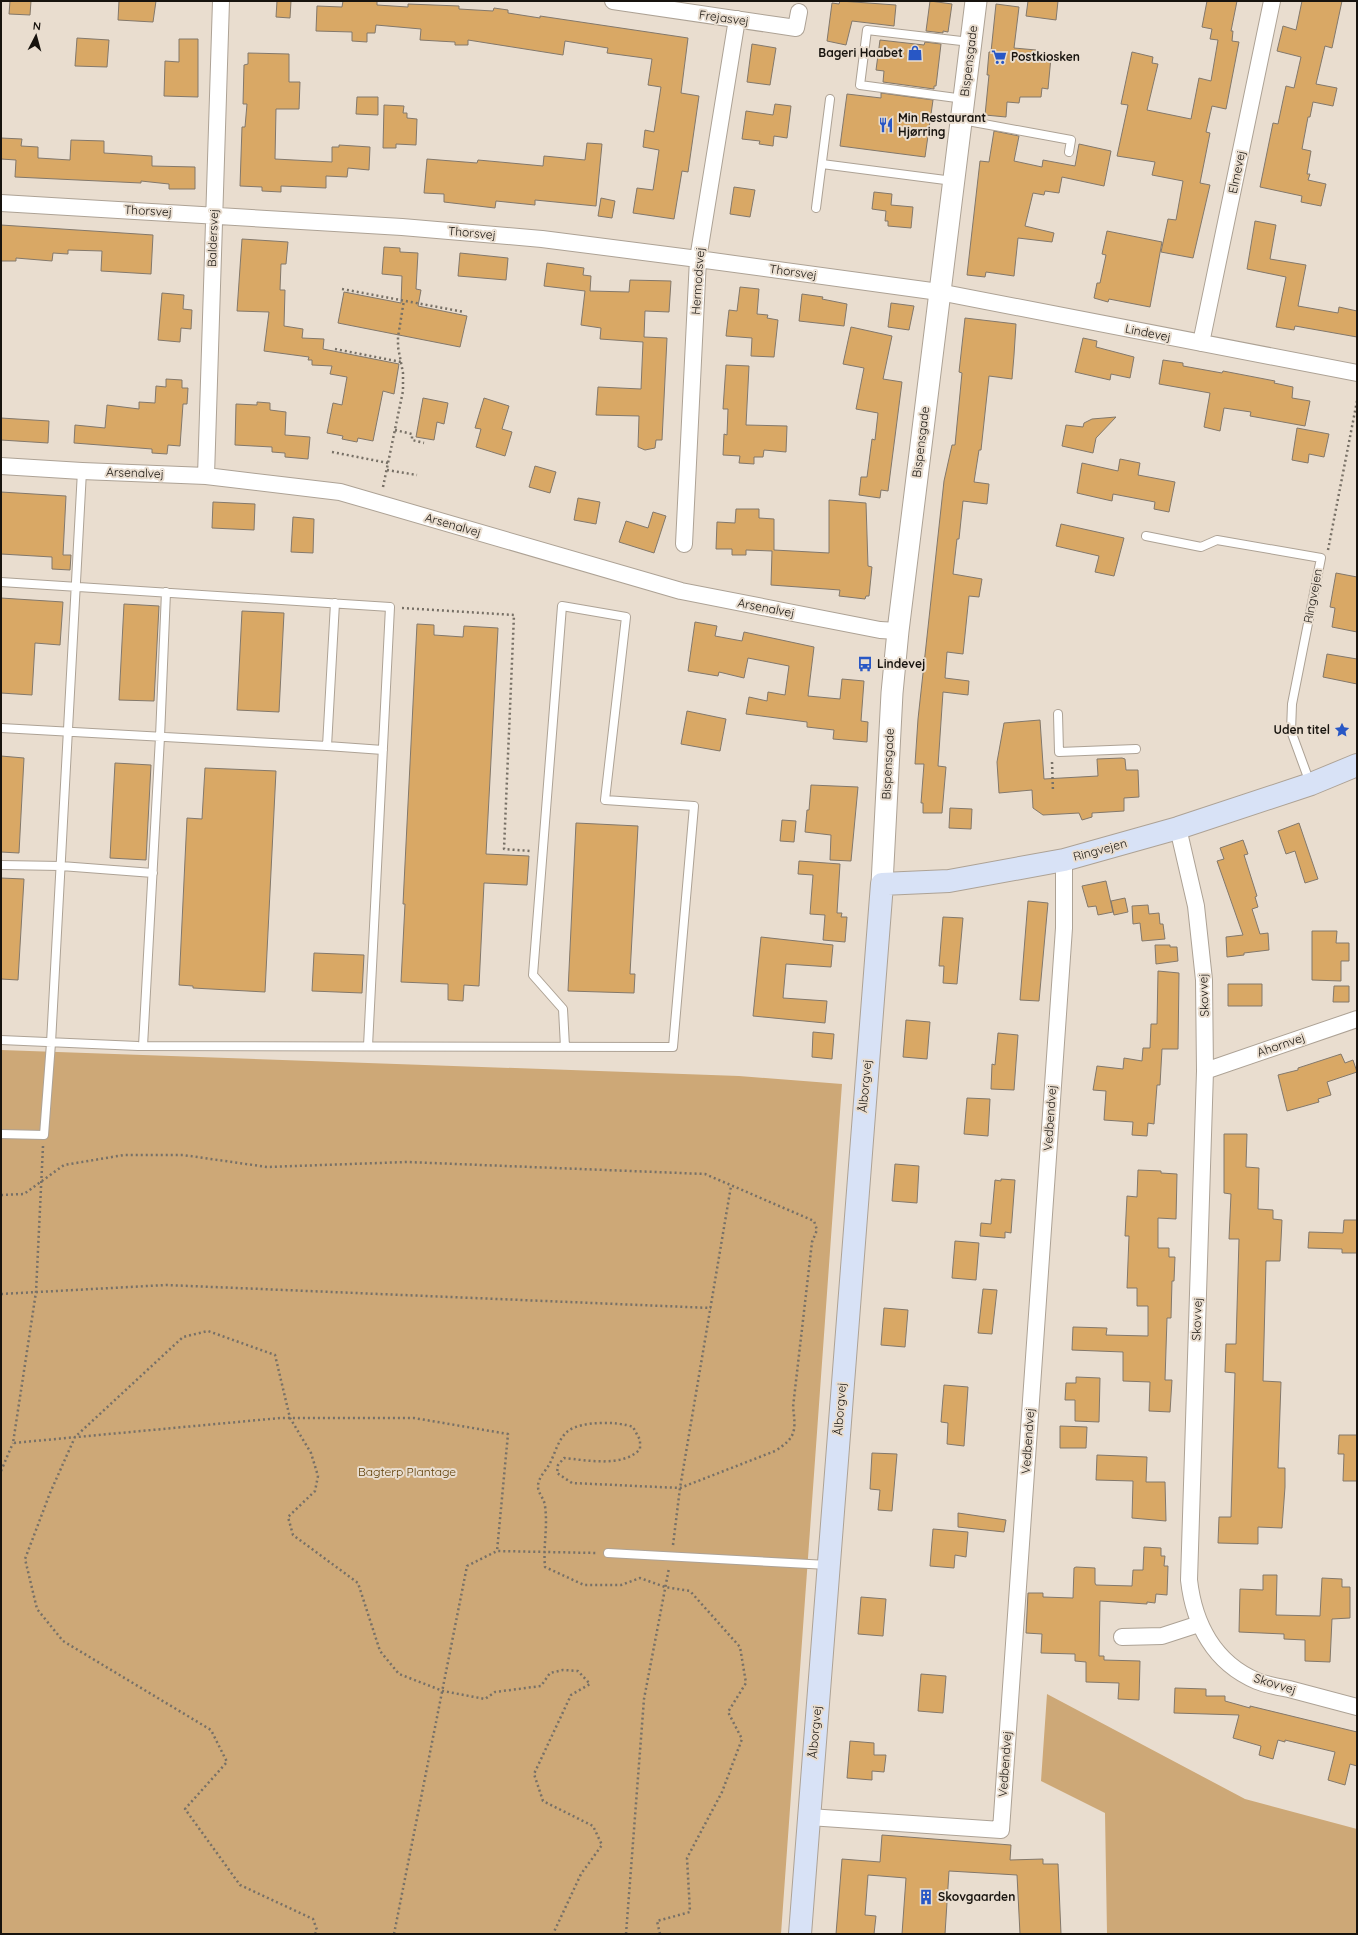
<svg xmlns="http://www.w3.org/2000/svg" width="1358" height="1935" viewBox="0 0 1358 1935" font-family="Quicksand,sans-serif">
	<style>
		.green { fill: #cda877 }
		.building { fill: #d9a865; stroke: #83786b }
		.lines { fill: none; stroke-linecap: round; stroke-linejoin: round }
		.service-casing { stroke: #ada295; stroke-width: 10 }
		.minor-casing { stroke: #ada295; stroke-width: 18 }
		.tertiary-casing { stroke: #ada295; stroke-width: 23 }
		.secondary-casing { stroke: #ada295; stroke-width: 24 }
		.path { stroke: #777066; stroke-width: 2.5; stroke-dasharray: 2 3; stroke-linecap: butt }
		.service { stroke: #fff; stroke-width: 8 }
		.minor { stroke: #fff; stroke-width: 16 }
		.tertiary { stroke: #fff; stroke-width: 21 }
		.secondary { stroke: #d8e2f6; stroke-width: 22 }
		.labels { text-anchor: middle; stroke-width: 4; stroke-linejoin: round; paint-order: stroke }
		.street-label { font-size: 12px; fill: #17130e; stroke: #e9ddcf }
		.poi-label { font-size: 12px; font-weight: bold; fill: #17130e; stroke: #e9ddcf; text-anchor: start }
		.park-label { font-size: 12px; fill: #5d3c03; stroke: #e9ddcf }
	</style>
	<rect width="100%" height="100%" fill="#e9ddcf"/>
	<path class="green" d="M1,1050L739,1076L842,1084L781,1934H1Z
		M1047,1694L1245,1799L1357,1829V1934H1107L1105,1813L1041,1781Z"/>
	<path class="building" d="M10,1H31L30,15L9,14Z
		M119,1H156L153,22L118,20Z
		M277,1H291L290,18L276,17Z
		M343,1H377V5L408,7V4L459,6V9L493,11L494,8L508,10V13L540,18V16L688,38L681,93L699,96L688,172L682,171L674,219L633,213L637,188L653,190L659,150L643,147L645,130L654,132L661,87L648,85L652,59L607,53L608,48L565,41L563,55L468,40V45H455V42L420,40L421,29L376,25L375,33H367V42L352,41V32L316,31L317,6L342,7Z
		M840,1L896,5L894,26L852,21L846,45L827,41L832,3L839,4Z
		M930,1L952,4L948,32L943,31V33L926,31Z
		M1028,1H1058L1056,20L1026,16Z
		M1207,1H1237L1231,31H1233L1232,41L1239,42L1226,109L1212,106L1206,132L1210,133L1200,183L1210,185L1193,258L1161,252L1168,219L1176,220L1183,181L1152,175L1155,162L1117,156L1128,105L1121,104L1132,52L1153,57L1152,63L1158,64L1147,110L1191,119L1199,78L1211,81L1218,40L1210,39L1212,29L1202,27Z
		M1302,1H1342L1332,48L1325,46L1316,84L1337,88L1333,106L1313,102L1310,117H1308L1302,149L1311,151L1307,174H1310L1308,180L1326,184L1321,206L1301,202L1302,196L1260,187L1273,123L1278,124L1286,86L1294,88L1301,57L1277,51L1283,26L1296,30Z
		M996,4L1019,7L1014,48L1036,50V56L1051,57L1048,89L1042,88L1041,97H1020L1019,103L1007,102L1006,117L985,115L989,75H987L989,52H991Z
		M77,38L109,40L107,67L75,66Z
		M179,39H198V97L164,96L165,61L179,62Z
		M880,40L924,45L925,42L941,44L936,86H934V89L883,82L884,71L876,70Z
		M752,44L776,48L770,85L747,82Z
		M248,53L289,54V82H300L299,109H276L275,159L332,162V147H339V145L370,147L369,170L348,168L347,177L326,176V188L281,186V192L262,191V187L240,186L242,127H245L247,104H243L244,65L248,64Z
		M881,93L933,100L925,157L840,146L847,94L881,98Z
		M357,97H378V115L356,114Z
		M775,104L791,106L787,138L774,136L773,146L759,144L760,141L742,139L746,111L773,115Z
		M384,105L404,106L403,113H407V118L417,119L416,145L396,144V148H383Z
		M994,131L1019,136L1014,161L1042,167L1043,160L1075,166L1079,144L1111,151L1104,186L1062,177L1059,193L1045,191L1044,195L1033,193L1025,226L1054,233L1052,242L1018,238L1014,276L986,272L985,277L967,275L980,161L989,162Z
		M1,138L22,139L21,146L38,147V158L70,160L71,140L104,141V153L152,156V166L195,167V189H169V184L141,181V183L15,177L16,160L1,159Z
		M587,143L602,144L596,206L535,200V205L496,201L495,208L444,202V194L424,193L427,159L477,163L478,160L543,166L544,156L585,160Z
		M734,187L755,190L750,217L730,214Z
		M874,192L892,194L891,205L913,207L911,228L888,226V221H885L886,211L872,209Z
		M601,198L615,201L612,218L598,216Z
		M1255,221L1276,225L1270,259L1306,265L1298,306L1338,313L1339,307L1357,311V337L1295,326L1294,330L1276,327L1286,277L1247,269Z
		M1,225L153,235L151,274L101,271L102,251L68,250V254L53,253L52,261L16,258V261H1Z
		M1107,231L1162,242L1150,307L1109,299L1108,302L1094,298L1097,283H1100L1106,255L1102,254Z
		M242,239L288,242L286,264H281L280,290H285L284,326L303,329L302,338L324,339L323,349L399,364L394,394L383,391L373,441L358,438L357,442L342,439L343,436L327,433L333,403L342,405L347,377L330,374L332,366L312,365V360H308L309,357L264,351L269,312L237,311Z
		M384,247L400,248V252L418,253L416,289L421,290L418,306L467,316L460,347L338,323L344,292L401,303L402,276L382,274Z
		M460,253L508,258L506,280L458,276Z
		M547,263L584,268L583,275L591,276L590,291L629,292L630,280L671,281L669,312L645,311L644,337L667,338L662,440H656L655,448L645,450L638,447L639,416L596,415L598,387L641,389L643,342L600,339L601,328L581,325L585,291L544,286Z
		M740,287L759,289L757,314L768,315L767,318L778,320L774,357L751,356L752,338L726,336L729,310L737,311Z
		M162,293L184,295L183,309L192,310L191,329L181,328L180,342L158,340Z
		M802,294L823,297L822,299L847,304L844,326L799,321Z
		M891,303L914,306L909,330L888,327Z
		M965,318L1016,324L1014,355L1012,379L989,376L981,450H979L974,482L989,484L987,504L963,501L959,539H957L953,574L982,579L979,597L969,596L963,654L947,652L945,678L969,681L968,695L943,692L938,766L946,767L942,813H923V803H921L924,764H915L918,719L944,481L952,445H955L962,373L959,372Z
		M851,327L892,336L883,379L902,382L888,491L881,490L880,498L859,495L861,477H867L872,439L875,440L878,413L856,409L864,368L843,364Z
		M1083,338L1097,341L1096,347L1134,357L1130,378L1111,374L1110,380L1075,372Z
		M1163,360L1183,363V366L1222,373L1223,371L1275,381L1274,383L1293,387L1292,398L1310,401L1305,426L1250,416L1251,412L1224,408L1220,431L1204,427L1210,393L1159,384Z
		M726,365L749,366L746,425L787,426L786,452L764,450L763,457H754V464L739,463L740,456L723,455L724,434L727,435L728,409H723Z
		M166,379L182,380V388H188L187,404H183L180,446L168,445L167,454L152,453V449L74,443L75,425L105,428L107,405L139,409V402L155,403L156,386L166,387Z
		M423,398L448,403L444,424L437,422L434,440L416,437Z
		M484,398L509,406L502,429L512,432L505,456L476,447L481,429L475,428Z
		M257,402L270,403V410L286,412L285,435L310,437L308,459L285,457V453L272,452V447L235,445L236,404L257,405Z
		M1116,417L1096,438L1093,453L1062,446L1066,425L1083,427L1084,423L1092,419Z
		M1,418L49,421L48,443L1,440Z
		M1297,428L1329,434L1324,457L1309,454L1308,463L1292,460Z
		M1120,459L1140,463L1138,475L1175,482L1169,512L1154,509L1155,502L1113,494L1112,501L1077,493L1082,463L1118,471Z
		M535,466L556,472L550,493L529,487Z
		M1,492L66,496L63,555H71L70,570L52,569V557L1,554Z
		M578,498L600,502L596,524L574,520Z
		M829,500L866,503L868,566L872,567L869,596H866L865,599L839,596L840,590L771,585L772,551L746,550V555H732V549H716L717,522L735,523L736,509H759V518L774,519V550L829,553Z
		M213,502L255,504L254,530L212,528Z
		M653,512L666,516L654,553L619,542L626,521L648,528Z
		M293,517L314,519L313,553L291,552Z
		M1061,524L1124,538L1114,576L1095,572L1099,556L1056,546Z
		M1336,573L1357,577V632L1332,627L1335,608L1330,607Z
		M1,598L63,602L60,645L35,643L32,695L1,693Z
		M124,604L159,606L154,701L119,700Z
		M242,611L284,613L279,712L237,710Z
		M695,622L717,626L715,636L742,641L744,632L814,647L808,696L840,699L842,679L864,681L861,721L868,722L867,742L833,739L834,730L807,727V722L746,714L749,697L767,701L768,692L785,695L789,666L748,658L744,678L719,672L718,676L688,671Z
		M417,624L434,625V635L463,637L464,626L498,628L486,854L529,856L527,885L484,883L479,986L464,985L463,1001L448,1000V984L401,982L405,904H403Z
		M1327,654L1357,659V684L1323,677Z
		M687,711L726,719L720,751L681,744Z
		M1040,720L1044,779L1098,776L1097,759L1122,758L1125,759L1126,770H1138L1139,797L1124,798V811L1092,813V817L1082,820L1079,813L1043,815L1033,808L1032,790L999,793L997,762L1004,723Z
		M1,756L24,758L19,853L1,852Z
		M115,763L151,765L146,860L110,858Z
		M205,768L276,771L265,992L193,988V986L179,985L187,818L202,819Z
		M811,785L858,787L851,861L830,860L831,835L805,832L807,810H809Z
		M950,808L972,809L971,829L949,828Z
		M782,820L796,821L794,842L780,841Z
		M576,823L638,826L630,974H635L634,993L568,991Z
		M1299,823L1318,879L1305,883L1295,851L1286,854L1278,831Z
		M1243,840L1248,854L1244,855L1257,896L1255,897L1258,907L1252,909L1260,934L1268,933L1269,950L1244,953V955L1227,957L1226,937L1243,935L1217,861L1224,859L1220,848Z
		M799,861L840,864L837,913H842L841,917H847L845,942L823,940L825,915L810,914L813,875L798,874Z
		M1,878L24,879L18,980L1,979Z
		M1106,881L1113,912L1098,915L1096,906L1088,907L1082,886Z
		M1125,898L1128,912L1114,915L1111,901Z
		M1028,901L1048,903L1039,1001L1020,1000Z
		M1148,905L1149,914L1159,913L1160,924H1163L1165,939L1142,941L1140,923L1133,924L1132,906Z
		M943,917L963,918L957,984L943,983L944,966H939Z
		M1312,931H1337L1336,943H1349V961H1341V981L1312,980Z
		M761,937L833,945L831,967L786,964L783,998L827,1001L825,1023L753,1016Z
		M1155,945H1170V947H1177L1178,961L1156,964Z
		M314,953L364,955L362,993L312,991Z
		M1158,971L1179,973L1178,1049H1162L1160,1085H1157L1154,1124L1148,1123L1147,1136L1132,1135L1133,1122L1104,1120L1106,1091L1093,1090L1097,1066L1123,1069L1124,1058L1142,1061L1143,1048H1150L1151,1024H1157Z
		M1228,984H1262V1006H1228Z
		M1334,986H1349V1002H1333Z
		M906,1020L930,1022L927,1059L903,1057Z
		M813,1032L834,1034L832,1059L812,1057Z
		M998,1033L1018,1035L1014,1090L991,1089L992,1064L995,1065Z
		M1341,1054L1345,1063L1353,1060L1357,1072L1327,1082L1331,1095L1318,1099L1319,1102L1287,1111L1278,1075L1298,1070V1068Z
		M967,1098L990,1099L988,1136L964,1134Z
		M1224,1134H1247L1246,1167L1259,1168L1258,1209L1273,1210V1219L1282,1220L1280,1261H1266L1263,1381L1281,1382L1278,1468H1285V1487L1282,1528L1258,1527V1544L1218,1543L1219,1517H1231L1235,1373L1225,1372L1226,1344H1236L1239,1239H1229L1231,1194L1224,1193Z
		M895,1164L919,1166L917,1203L892,1201Z
		M1138,1170L1161,1171V1173L1177,1174L1176,1219L1158,1218V1248H1169V1257H1175L1174,1281H1172L1171,1318H1167L1165,1380H1172L1170,1412L1149,1411L1150,1382L1123,1381V1352L1072,1350L1073,1327L1107,1328L1106,1335L1148,1336V1306H1137V1288H1127L1129,1236H1125L1127,1196L1137,1197Z
		M1001,1179L1015,1180L1011,1233L1005,1232V1238L980,1236L981,1223L991,1224L995,1180L1001,1181Z
		M1344,1220H1357V1253H1342V1249L1308,1248L1309,1232L1343,1233Z
		M955,1241L979,1243L976,1280L952,1278Z
		M983,1289L997,1290L992,1334L978,1333Z
		M884,1308L908,1310L905,1347L881,1345Z
		M1076,1377L1100,1378L1099,1422L1075,1421V1400H1065L1066,1383H1076Z
		M944,1385L968,1387L964,1446L947,1444L948,1423L941,1422Z
		M1060,1426L1087,1427L1086,1448H1060Z
		M1339,1435H1357V1481H1343L1344,1454H1338Z
		M872,1453L897,1454L892,1511L878,1510L880,1490L870,1489Z
		M1097,1455L1147,1457L1146,1482H1165L1166,1521L1132,1518L1133,1481L1096,1480Z
		M958,1513L1006,1520L1004,1532L958,1527Z
		M933,1529L968,1532L966,1557L955,1555L954,1568L930,1566Z
		M1144,1547L1161,1548V1556H1165L1164,1566H1168L1167,1595L1156,1594L1155,1603L1147,1602V1604L1100,1601L1099,1656H1104V1660L1140,1661L1139,1700L1118,1699L1119,1683L1086,1682V1662L1075,1661V1654L1041,1653L1042,1634L1026,1633L1028,1593H1043V1597L1073,1598L1074,1568L1076,1567L1095,1568V1583L1096,1585L1132,1586L1133,1570H1143Z
		M1263,1575H1277L1276,1615L1320,1616L1322,1578L1342,1579V1587H1350V1618L1332,1619L1330,1662L1305,1661V1640L1284,1639V1634L1239,1632L1240,1589L1263,1590Z
		M861,1597L886,1599L883,1636L858,1634Z
		M921,1674L946,1676L943,1713L918,1711Z
		M1175,1688L1206,1689V1696H1225V1701L1250,1708V1706L1357,1732V1766L1350,1764L1345,1785L1328,1780L1335,1752L1285,1740V1742L1278,1740L1273,1759L1259,1755L1261,1746L1233,1738L1239,1715L1174,1713Z
		M850,1741L874,1743V1755H886L884,1772L872,1771V1780L847,1778Z
		M882,1835L1011,1845L1010,1860L1043,1859V1864H1058L1061,1934H1020L1017,1875L949,1871L945,1934H902L906,1878L868,1875L865,1915L876,1916L874,1934H836L842,1859L880,1862Z"/>
	<g class="lines">
		<g class="service-casing">
			<path id="service" d="M964,99L860,85L867,30L970,42
				M962,120L1071,140L1069,152
				M822,164L953,181
				M816,208L830,99
				M1146,536L1201,547L1217,540L1321,558L1292,704L1291,731L1310,783
				M1,582L390,607L368,1046
				M1058,714L1059,752L1136,749
				M1,728L327,746L335,603
				M327,746L383,750
				M1,865L61,866L153,873
				M1,1040L138,1046L673,1047L694,806L605,800L626,617L562,606L533,975L563,1009L565,1047
				M143,1046L160,737L166,592
				M1,1134L44,1135L51,1043L82,471
				M608,1553L828,1565"/>
		</g>
		<g class="minor-casing">
			<path id="minor" d="M613,1L796,28L799,12
				M1,203L402,227L542,239L698,259L939,292L1357,373
				M1201,343L1272,1
				M1,466L82,471L206,476L340,492L681,591L880,630L898,631
				M206,476L221,1
				M684,544L698,259L737,19
				M1178,828L1196,906L1204,980L1205,1071L1189,1580C1194,1624 1214,1663 1257,1681C1267,1685 1279,1687 1289,1689C1312,1695 1334,1701 1357,1707
				M1205,1071L1357,1019
				M1122,1637L1162,1636L1199,1624
				M809,1817L1001,1830L1064,928V860"/>
		</g>
		<g class="tertiary-casing">
			<path id="tertiary" d="M882,884L892,693L898,631L976,1"/>
		</g>
		<g class="secondary-casing">
			<path id="secondary" d="M800,1934L882,884L949,881L1064,860L1178,828L1311,784L1357,765"/>
		</g>
		<path class="path" d="M342,289L464,312
			M335,349L401,362
			M395,430L412,434V440L424,443
			M332,452L388,463
			M387,470L417,475
			M383,487L403,391V373L398,347V337L404,300
			M1328,550L1357,401
			M402,608L514,615L504,849L531,851
			M1052,762L1053,792
			M43,1146L36,1292L13,1443L280,1418H414L508,1434L497,1551
			M1,1195L24,1194L64,1165L124,1155H183L267,1167L407,1162L705,1174L814,1221L817,1230L812,1242L793,1407C796,1431 796,1438 775,1451L680,1488L572,1483L557,1473L558,1465L564,1458C586,1460 623,1468 640,1449V1440L633,1427C618,1421 581,1421 568,1431C558,1439 555,1454 549,1465C546,1470 541,1475 539,1481C535,1492 544,1496 545,1506C548,1527 543,1546 545,1567L584,1585H621L640,1578L665,1587L690,1591L740,1647L746,1683L728,1712L742,1739L722,1792L687,1858L690,1912L657,1921L660,1934
			M1,1294L166,1285L711,1308
			M1,1471L13,1443
			M673,1545L680,1488L731,1186
			M315,1934L317,1930L313,1919L240,1885L185,1809L227,1762L211,1730L63,1641L37,1609L25,1559L50,1493L75,1437L183,1337L208,1331L275,1355L290,1418L311,1453L318,1476L315,1491L288,1517L293,1535L358,1583L380,1651L399,1674L443,1691L485,1699L495,1692L541,1686L550,1673L563,1670L578,1671L590,1684L571,1695L534,1774L543,1801L593,1826L602,1845L581,1874L553,1934
			M394,1934L467,1566L497,1551L597,1553
			M626,1934L644,1699L669,1568"/>
		<use href="#service" class="service"/>
		<use href="#minor" class="minor"/>
		<use href="#tertiary" class="tertiary"/>
		<use href="#secondary" class="secondary"/>
	</g>
	<defs>
		<g id="shop-bare" transform="scale(1.2)"><path d="M-5-2.5h2.3a2.7 3.5 0 0 1 5.4 0H5L5.5 6h-11ZM-1.5-2.5h3a1.5 2.3 0 0 0-3 0Z" fill="#2857c5" stroke="#e9ddcf" stroke-width="2.5" paint-order="stroke"/></g>
		<g id="supermarket-bare" transform="scale(1.2)"><path d="M-6-5.5h2.5l.6 2H6L4.5 2H-2.5L-4.4-4H-6ZM-1.5 3.2a1.3 1.3 0 1 0 .1 0ZM3 3.2a1.3 1.3 0 1 0 .1 0Z" fill="#2857c5" stroke="#e9ddcf" stroke-width="2.5" paint-order="stroke"/></g>
		<g id="restaurant-bare" transform="scale(1.2)"><path d="M-5-6h1v4h1v-4h1v4h1v-4h1v5L-1.5 .5V6h-2V.5L-5-1ZM5-6V6H3V1.5H1.5Q1.5-4 5-6Z" fill="#2857c5" stroke="#e9ddcf" stroke-width="2.5" paint-order="stroke"/></g>
		<g id="bus-bare" transform="scale(1.2)"><path d="M-5-6H5V4H4V6H2V4H-2V6H-4V4H-5ZM-3.5-4V0h7V-4ZM-3.5 1.2v1.5H-2V1.2ZM2 1.2v1.5H3.5V1.2Z" fill="#2857c5" stroke="#e9ddcf" stroke-width="2.5" paint-order="stroke"/></g>
		<g id="sight-bare" transform="scale(1.2)"><path d="M0-6L1.8-2.2L6-1.7L2.9 1.2L3.7 5.4L0 3.3L-3.7 5.4L-2.9 1.2L-6-1.7L-1.8-2.2Z" fill="#2857c5" stroke="#e9ddcf" stroke-width="2.5" paint-order="stroke"/></g>
		<g id="building-bare" transform="scale(1.2)"><path d="M-4-6H4V6H1V3H-1V6H-4ZM-2.5-4.3h1.7v1.8h-1.7ZM.8-4.3h1.7v1.8H.8ZM-2.5-1h1.7V.8h-1.7ZM.8-1h1.7V.8H.8Z" fill="#2857c5" stroke="#e9ddcf" stroke-width="2.5" paint-order="stroke"/></g>
	</defs>
	<g fill-rule="evenodd">
		<use href="#shop-bare" x="915" y="53"/>
		<use href="#supermarket-bare" x="999" y="57"/>
		<use href="#restaurant-bare" x="886" y="125"/>
		<use href="#bus-bare" x="865" y="664"/>
		<use href="#sight-bare" x="1342" y="730"/>
		<use href="#building-bare" x="926" y="1897"/>
	</g>
	<g class="labels">
		<g class="street-label">
			<text transform="translate(724 18) rotate(8)" y="4">Frejasvej</text>
			<text transform="translate(969 61) rotate(-83)" y="4">Bispensgade</text>
			<text transform="translate(1237 172) rotate(-78)" y="4">Elmevej</text>
			<text transform="translate(148 211) rotate(3)" y="4">Thorsvej</text>
			<text transform="translate(472 233) rotate(5)" y="4">Thorsvej</text>
			<text transform="translate(213 238) rotate(-88)" y="4">Baldersvej</text>
			<text transform="translate(793 272) rotate(8)" y="4">Thorsvej</text>
			<text transform="translate(698 281) rotate(-86)" y="4">Hermodsvej</text>
			<text transform="translate(1148 333) rotate(11)" y="4">Lindevej</text>
			<text transform="translate(921 442) rotate(-83)" y="4">Bispensgade</text>
			<text transform="translate(135 473) rotate(2)" y="4">Arsenalvej</text>
			<text transform="translate(453 525) rotate(16)" y="4">Arsenalvej</text>
			<text transform="translate(1313 596) rotate(-79)" y="4">Ringvejen</text>
			<text transform="translate(766 608) rotate(11)" y="4">Arsenalvej</text>
			<text transform="translate(888 764) rotate(-87)" y="4">Bispensgade</text>
			<text transform="translate(1100 850) rotate(-15)" y="4">Ringvejen</text>
			<text transform="translate(1204 995) rotate(-92)" y="4">Skovvej</text>
			<text transform="translate(1281 1045) rotate(-19)" y="4">Ahornvej</text>
			<text transform="translate(865 1086) rotate(-85)" y="4">Ålborgvej</text>
			<text transform="translate(1050 1118) rotate(-86)" y="4">Vedbendvej</text>
			<text transform="translate(1197 1319) rotate(-88)" y="4">Skovvej</text>
			<text transform="translate(840 1409) rotate(-86)" y="4">Ålborgvej</text>
			<text transform="translate(1028 1441) rotate(-86)" y="4">Vedbendvej</text>
			<text transform="translate(1275 1684) rotate(17)" y="4">Skovvej</text>
			<text transform="translate(815 1732) rotate(-85)" y="4">Ålborgvej</text>
			<text transform="translate(1005 1764) rotate(-86)" y="4">Vedbendvej</text>
		</g>
		<g class="poi-label">
			<text x="903" y="57" text-anchor="end">Bageri Haabet</text>
			<text x="1011" y="61">Postkiosken</text>
			<text x="898" y="122">Min Restaurant<tspan x="898" dy="14">Hjørring</tspan></text>
			<text x="877" y="668">Lindevej</text>
			<text x="1330" y="734" text-anchor="end">Uden titel</text>
			<text x="938" y="1901">Skovgaarden</text>
		</g>
		<g class="park-label">
			<text x="407" y="1476">Bagterp Plantage</text>
		</g>
	</g>
	<rect width="1358" height="1935" fill="none" stroke="#17130e" stroke-width="4"/>
	<g transform="translate(36 36) rotate(6)" stroke="#e9ddcf" stroke-width="3" paint-order="stroke">
	<path d="M0-3L7 15L0 10L-7 15Z" fill="#17130e"/>
	<text y="-6" font-size="11" font-weight="bold" text-anchor="middle" fill="#17130e">N</text>
	</g>
</svg>
